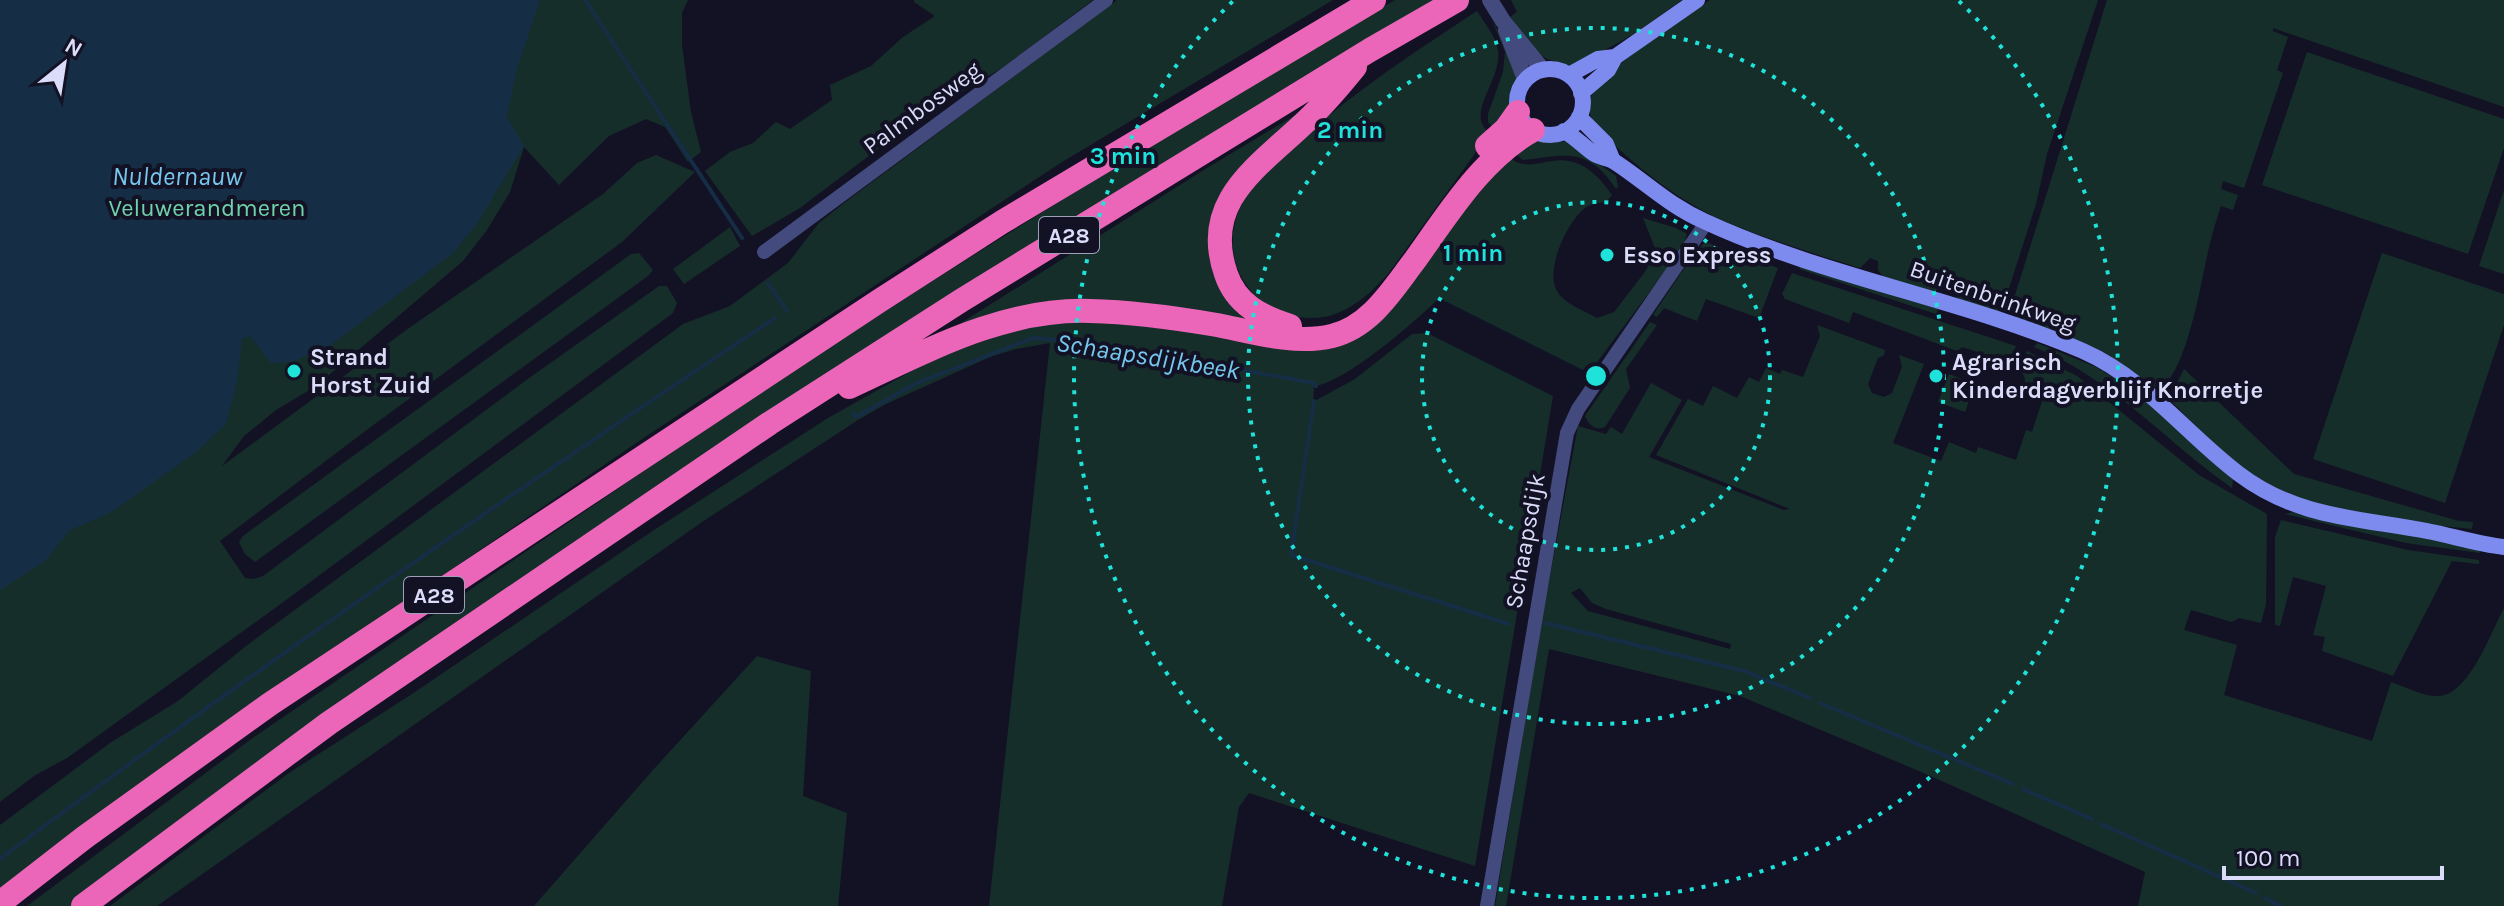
<svg xmlns="http://www.w3.org/2000/svg" width="2504" height="906" viewBox="0 0 2504 906" font-family="Karla,sans-serif">
	<style>
		.green { fill: #162e2a; fill-rule: evenodd }
		.water { fill: #152e46 }
		.lines { fill: none; stroke-linecap: round; stroke-linejoin: round }
		.stream { stroke: #152e46; stroke-width: 4 }
		.minor { stroke: #434a7e; stroke-width: 14 }
		.tertiary { stroke: #434a7e; stroke-width: 16 }
		.secondary { stroke: #7e8bee; stroke-width: 16 }
		.motorway { stroke: #eb65b8; stroke-width: 24 }
		.ring { fill: none; stroke: #1fe2da; stroke-width: 4; stroke-dasharray: 4 8 }
		.poi-dot { fill: #1fe2da; stroke: #131225; stroke-width: 3 }
		.labels { text-anchor: middle; stroke-width: 8; stroke-linejoin: round; paint-order: stroke }
		.shield { fill: #131225; stroke: #9f9fba; stroke-width: 2 }
		.shield-label { font-size: 22px; font-weight: bold; fill: #dbdcfa }
		.street-label { font-size: 24px; fill: #dbdcfa; stroke: #131225 }
		.park-label { font-size: 24px; fill: #70d2ab; stroke: #131225 }
		.poi-label { font-size: 24px; font-weight: bold; fill: #dbdcfa; stroke: #131225; text-anchor: start }
		.water-label { font-size: 26px; font-style: italic; fill: #76c7ed; stroke: #131225 }
		.centre { fill: #1fe2da; stroke: #131225; stroke-width: 4 }
		.ring-label { font-size: 24px; text-anchor: middle; font-weight: bold; fill: #1fe2da; stroke: #131225; stroke-width: 8; stroke-linejoin: round; paint-order: stroke }
	</style>
	<rect width="100%" height="100%" fill="#131225"/>
	<path class="green" d="M0,0H688L682,13V45L691,112L701,152L688,162L665,127L646,119L609,136L559,185L524,147L510,192L487,230L463,261L316,386L276,410L244,436L222,466L409,328L603,194L637,163L656,155L695,172L622,242L368,429L220,541L245,578L254,579L263,576L525,381L659,286H667L677,303L673,313L282,603L67,758L34,776L0,802Z
		M914,0H1093L1002,68L924,114L800,208L752,236L705,171L730,152L753,143L776,122L790,129L832,100L830,85L871,66L903,37L935,16L914,2Z
		M1117,0H1333L1062,162L645,437L272,692L0,891V825L110,743L178,701L246,646L683,324L730,306L788,263L819,223L844,203Z
		M1395,0H1437L1150,174L72,906H27L254,737L810,358L1135,154Z
		M1511,0H1682L1634,34L1576,66H1565L1545,58L1533,49L1510,17L1517,12Z
		M1710,0H2098L2047,154L2036,204L2001,313L1961,300L1955,296L1950,284L1943,282L1935,292L1883,277L1878,270V261L1870,258L1860,268C1818,255 1776,242 1736,226C1683,205 1638,169 1599,130C1590,120 1586,107 1592,95C1605,67 1683,19 1710,0Z
		M2107,0H2504V107L2273,28V31L2288,37L2277,70L2283,73L2244,188L2223,181L2221,189L2238,195L2233,210L2221,206C2217,218 2213,231 2210,243C2201,279 2189,369 2159,390L2110,357L2016,318L2011,308Z
		M1477,11C1485,24 1496,36 1498,51C1501,75 1477,102 1481,120C1482,126 1487,131 1491,137L1479,148L1388,274C1371,293 1350,312 1324,317C1261,327 1214,266 1240,208C1247,191 1261,179 1274,166C1334,104 1406,58 1477,11Z
		M1492,20C1501,36 1514,54 1517,72C1519,87 1504,119 1496,132L1488,122V114L1503,72L1505,52Z
		M2307,52L2504,119V148L2468,254L2262,185Z
		M1329,95L1270,143L1214,237L1272,329L1113,305L923,347L1207,168Z
		M1535,139L1568,142L1616,176L1618,187L1616,189C1588,146 1566,155 1523,160L1512,151Z
		M1507,155C1527,176 1549,154 1573,162C1591,167 1602,181 1612,195C1605,206 1594,201 1585,208C1567,222 1546,268 1556,289C1562,303 1585,311 1597,318L1614,312L1645,272L1654,255L1655,248L1643,218L1676,228L1687,234L1683,247L1589,373L1439,298C1416,321 1345,383 1314,386L1313,402L1355,379L1412,334L1427,333L1553,396L1475,866L1249,793L1239,807L1222,906H989L1050,343L1016,349L990,357L886,404L858,420L702,522L157,906H110L289,773L412,694L654,530L828,418L933,359L1023,327L1090,321L1337,346Z
		M2504,190V274L2479,266Z
		M730,227L740,246L684,284L673,269Z
		M1705,242L1778,268L1759,318L1706,299L1697,321L1664,308L1657,317L1653,315L1695,252Z
		M639,253L653,270L648,276L255,562L245,554L239,542L243,536L631,254Z
		M2382,253L2504,294V325L2445,503L2313,459Z
		M1802,266L1938,309L1936,314L1799,269Z
		M1792,273L2016,346L2010,362L1962,347L1957,351L1853,312L1849,323L1785,299L1782,294Z
		M1650,322L1657,325L1626,369L1630,388L1605,427C1595,431 1589,425 1585,416Z
		M1817,325L1885,350L1884,355L1878,358L1868,384L1872,393L1884,397L1892,393L1902,367L1899,355L1924,364L1893,443L1941,461L1949,442L1976,453L1978,447L2016,460L2026,430L2032,432L2042,401L2025,394V379L2021,369L2027,351L2077,376L2199,475L2267,514L2266,604L2261,623L2239,618L2232,622L2191,610L2184,630L2237,645L2224,695L2372,741L2391,682C2406,687 2423,697 2439,696C2469,695 2491,632 2504,608V906H2138L2145,872L1926,774L1740,696L1549,649L1506,906H1495L1540,629L1578,426L1606,434L1611,427L1622,434L1651,383L1682,400L1649,457L1784,510L1790,509L1656,455L1688,399L1703,406L1713,386L1737,398L1749,377L1759,382L1766,368L1780,374L1782,370L1803,377L1820,336ZM1580,588L1592,603L1606,609L1731,644L1730,649L1588,611L1571,593Z
		M2037,343L2096,367L2132,389L2233,479L2232,488C2182,453 2140,409 2089,376C2072,364 2053,355 2034,347Z
		M2184,369L2294,474L2459,521L2473,522L2472,529C2403,522 2315,517 2255,476C2223,455 2196,426 2169,399Z
		M1949,374L1975,384L1965,412L1938,402Z
		M2293,512L2350,526L2479,547L2480,553L2406,543L2285,514Z
		M2281,520L2408,550L2479,560V564L2452,561L2393,676L2322,651L2325,637L2313,635L2326,586L2293,577L2280,626L2275,625V537Z
		M757,656L811,671L803,796L847,813L838,906H534L653,770Z"/>
	<path class="water" d="M0,0H540L517,69L507,116L524,146L476,225L452,254L331,345L291,362L271,363L250,336L242,339L237,382L226,424L195,453L113,511L69,531L45,561L0,590Z"/>
	<g class="lines">
		<path class="stream" d="M585,0L742,238
			M768,283L787,311
			M1314,401L1291,555L1509,624
			M853,413L856,417L917,383L1033,338L1102,344L1313,383L1316,386
			M1545,623L1744,671L1810,698
			M1820,703L2013,784
			M2023,789L2092,819
			M2101,824L2256,893
			M0,859C253,670 513,492 775,318
			M2265,898L2281,906"/>
		<path class="minor" d="M764,252L1106,0
			M1487,906L1567,433L1578,409L1706,223"/>
		<path class="tertiary" d="M1490,0L1503,21L1543,70
			M1506,30L1525,79"/>
		<path class="secondary" d="M1517 102a33 33 0 1 1 66 0a33 33 0 1 1-66 0Z
			M1569,75L1598,59L1615,57L1697,0
			M1581,93L1608,70L1615,57
			M1579,117L1606,144L1613,161
			M1564,131C1575,137 1583,146 1593,153C1600,158 1609,158 1615,162C1647,183 1669,206 1706,222C1825,277 1962,299 2083,351C2146,379 2185,433 2239,474C2297,518 2359,518 2427,531C2453,536 2477,544 2504,547"/>
		<path class="motorway" d="M1487,146L1506,129L1518,112
			M1290,326C1261,317 1236,304 1226,274C1201,203 1255,169 1301,126C1321,108 1338,88 1355,67
			M849,387C925,352 1003,308 1090,311C1132,312 1176,318 1217,325C1253,332 1295,345 1332,336C1371,326 1392,290 1415,260C1448,214 1482,158 1533,130
			M0,903L85,837L270,704L879,301L1002,222L1374,0
			M83,906L329,723L770,423L962,300L1370,50L1457,0"/>
	</g>
	<g class="ring">
		<circle cx="1596" cy="376" r="174"/>
		<circle cx="1596" cy="376" r="348"/>
		<path d="M1959 1A522 522 0 1 1 1233 1"/>
	</g>
	<g class="poi-dot">
		<circle cx="1607" cy="255" r="8"/>
		<circle cx="294" cy="371" r="8"/>
		<circle cx="1936" cy="376" r="8"/>
	</g>
	<g class="labels">
		<g class="shield">
			<rect x="1039" y="217" width="60" height="36" rx="6"/>
			<rect x="404" y="577" width="60" height="36" rx="6"/>
		</g>
		<g class="shield-label">
			<text x="1069" y="243">A28</text>
			<text x="434" y="603">A28</text>
		</g>
		<g class="street-label">
			<text transform="translate(922 108) rotate(-36)" y="8">Palmbosweg</text>
			<text transform="translate(1993 296) rotate(19)" y="8">Buitenbrinkweg</text>
			<text transform="translate(1525 541) rotate(-80)" y="8">Schaapsdijk</text>
		</g>
		<g class="park-label">
			<text x="207" y="216">Veluwerandmeren</text>
		</g>
		<g class="poi-label">
			<text x="1623" y="263">Esso Express</text>
			<text x="310" y="365">Strand<tspan x="310" dy="28">Horst Zuid</tspan></text>
			<text x="1952" y="370">Agrarisch<tspan x="1952" dy="28">Kinderdagverblijf Knorretje</tspan></text>
		</g>
		<g class="water-label">
			<text x="177" y="185">Nuldernauw</text>
			<text transform="translate(1148 356) rotate(9)" y="9">Schaapsdijkbeek</text>
		</g>
	</g>
	<circle cx="1596" cy="376" r="12" class="centre"/>
	<g class="ring-label">
		<text x="1350" y="138">2 min</text>
		<text x="1123" y="164">3 min</text>
		<text x="1473" y="261">1 min</text>
	</g>
	<g transform="translate(64 64) rotate(30)" stroke="#131225" stroke-width="6" paint-order="stroke">
	<path d="M0-6L14 30L0 20L-14 30Z" fill="#dbdcfa"/>
	<text y="-12" font-size="22" font-weight="bold" text-anchor="middle" fill="#dbdcfa">N</text>
	</g>
	<path d="M2224 866v12h218v-12" fill="none" stroke="#dbdcfa" stroke-width="4"/>
	<text x="2236" y="866" font-size="24" fill="#dbdcfa" stroke="#131225" stroke-width="6" paint-order="stroke">100 m</text>
</svg>
